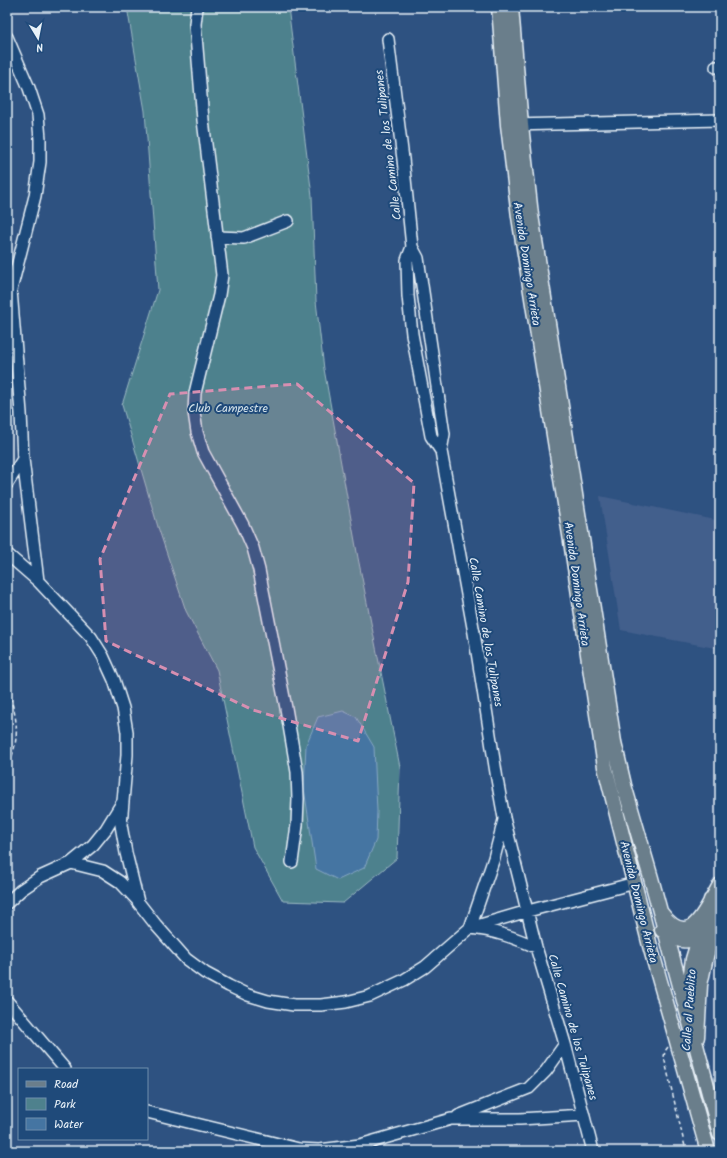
<svg xmlns="http://www.w3.org/2000/svg" width="727" height="1158" viewBox="0 0 727 1158" font-family="Kalam,sans-serif">
	<style>
		.built { fill: #435f8c }
		.green { fill: #4e818d; stroke: #9bb9c2 }
		.water { fill: #4575a2; stroke: #86a7c4 }
		.lines { fill: none; stroke-linecap: round; stroke-linejoin: round }
		.minor-casing { stroke: #e8f1f8; stroke-width: 14 }
		.major-casing { stroke: #e8f1f8; stroke-width: 17 }
		.path { stroke: #e8f1f8; stroke-width: 1.5; stroke-dasharray: 4 3; stroke-linecap: butt }
		.minor { stroke: #1f4a7a; stroke-width: 11 }
		.major { stroke: #6b7e8b; stroke-width: 14 }
		.marked { fill: #d78fb1; fill-opacity: 0.2; stroke: #d78fb1; stroke-width: 3; stroke-dasharray: 8 5; stroke-linejoin: round }
		.labels { text-anchor: middle; stroke-width: 4; stroke-linejoin: round; paint-order: stroke }
		.street-label { font-size: 12px; fill: #e8f1f8; stroke: #1f4a7a }
		.park-label { font-size: 12px; fill: #d1e0e8; stroke: #1f4a7a }
	</style>
	<rect width="100%" height="100%" fill="#2e5281"/>
	<filter id="ink" filterUnits="userSpaceOnUse"><feTurbulence type="fractalNoise" baseFrequency=".025" numOctaves="2"/><feDisplacementMap in="SourceGraphic" scale="8" xChannelSelector="R" yChannelSelector="G"/><feConvolveMatrix kernelMatrix="1 2 1 2 8 2 1 2 1" color-interpolation-filters="sRGB"/></filter>
	<g filter="url(#ink)">
		<path class="built" d="M600,496L720,521V649L621,630Z"/>
		<path class="green" d="M127,7H288L312,196L316,301L324,369L358,558L400,767L397,858L343,903L283,901L253,847L217,670L186,611L158,527L122,405L158,290L145,111Z"/>
		<path class="water" d="M343,711L356,717L374,747L377,811L376,840L364,868L338,880L316,869L304,788L306,745L318,717Z"/>
		<g class="lines">
			<g class="minor-casing">
				<path id="minor" d="M197,7L195,24L203,120L222,275L219,295L195,393L194,412L197,432L203,452L243,525L253,548L259,570L286,708L297,772L298,799L297,825L292,862
					M7,37L29,88L38,115L40,139V162L35,196L11,290L21,413L23,459L38,581L91,637L103,656L114,680L123,708L127,732V755L121,825L126,853L138,902L156,925L186,959L205,973L229,986L248,995L268,1001L294,1005H321L346,1002L370,996L404,980L425,967L470,928L528,911L635,883
					M388,39L403,159L412,247L418,258L444,434L441,451L474,633L497,779L504,818L536,947L565,1044L593,1151
					M716,67H720
					M513,125L720,120
					M217,237L244,238L288,221
					M412,247L407,260L408,296L412,334L431,436L441,451
					M7,484L23,459
					M7,554L38,581
					M504,820L494,858L470,928C494,930 515,938 536,947
					M71,863L93,845L106,829L122,803
					M7,903L21,890L40,877L71,863L103,871L120,882L137,900
					M7,1001L65,1069
					M147,1112L299,1149L319,1150L360,1145L451,1119H520L584,1115
					M458,1116L529,1088L546,1071L565,1044"/>
			</g>
			<g class="major-casing">
				<path id="major" d="M499,7L508,125L519,217L570,535L605,767L650,946L708,1151
					M511,7L521,125L531,215L614,742L624,785L651,878L720,1134
					M661,913C691,953 705,910 720,885
					M662,930C675,941 689,945 703,933
					M687,1001L693,959L711,900
					M697,1037L700,985L706,957L715,923L720,915"/>
			</g>
			<path class="path" d="M7,691C19,717 20,742 7,767
				M668,1047L665,1051L664,1057L686,1151
				M7,1143L13,1151"/>
			<use href="#minor" class="minor"/>
			<use href="#major" class="major"/>
		</g>
	</g>
	<path class="marked" d="M297,384L414,483L408,582L358,741L253,710L106,641L100,559L170,394Z"/>
	<g class="labels">
		<g class="street-label">
			<text transform="translate(388 145) rotate(-97)" y="4">Calle Camino de los Tulipanes</text>
			<text transform="translate(527 264) rotate(81)" y="4">Avenida Domingo Arrieta</text>
			<text transform="translate(577 584) rotate(82)" y="4">Avenida Domingo Arrieta</text>
			<text transform="translate(486 632) rotate(80)" y="4">Calle Camino de los Tulipanes</text>
			<text transform="translate(639 902) rotate(76)" y="4">Avenida Domingo Arrieta</text>
			<text transform="translate(689 1010) rotate(-86)" y="4">Calle al Pueblito</text>
			<text transform="translate(573 1027) rotate(74)" y="4">Calle Camino de los Tulipanes</text>
		</g>
		<g class="park-label">
			<text x="228" y="412">Club Campestre</text>
		</g>
	</g>
	<rect width="727" height="1158" fill="none" stroke="#1f4a7a" stroke-width="24"/>
	<rect x="12" y="12" width="703" height="1134" fill="none" stroke="#e8f1f8" stroke-width="1.5" filter="url(#ink)"/>
	<rect x="18" y="1068" width="130" height="72" fill="#1f4a7a" stroke="#6f8dac"/>
	<rect x="26" y="1081" width="20" height="6" fill="#6b7e8b" stroke="#6f8dac"/>
	<text x="54" y="1088" font-size="12" fill="#e8f1f8">Road</text>
	<rect x="26" y="1098" width="20" height="12" fill="#4e818d" stroke="#6f8dac"/>
	<text x="54" y="1108" font-size="12" fill="#e8f1f8">Park</text>
	<rect x="26" y="1118" width="20" height="12" fill="#4575a2" stroke="#6f8dac"/>
	<text x="54" y="1128" font-size="12" fill="#e8f1f8">Water</text>
	<g transform="translate(38 38) rotate(170)" stroke="#1f4a7a" stroke-width="3" paint-order="stroke">
	<path d="M0-3L7 15L0 10L-7 15Z" fill="#e8f1f8"/>
	<text y="-6" font-size="11" font-weight="bold" text-anchor="middle" fill="#e8f1f8">N</text>
	</g>
</svg>
